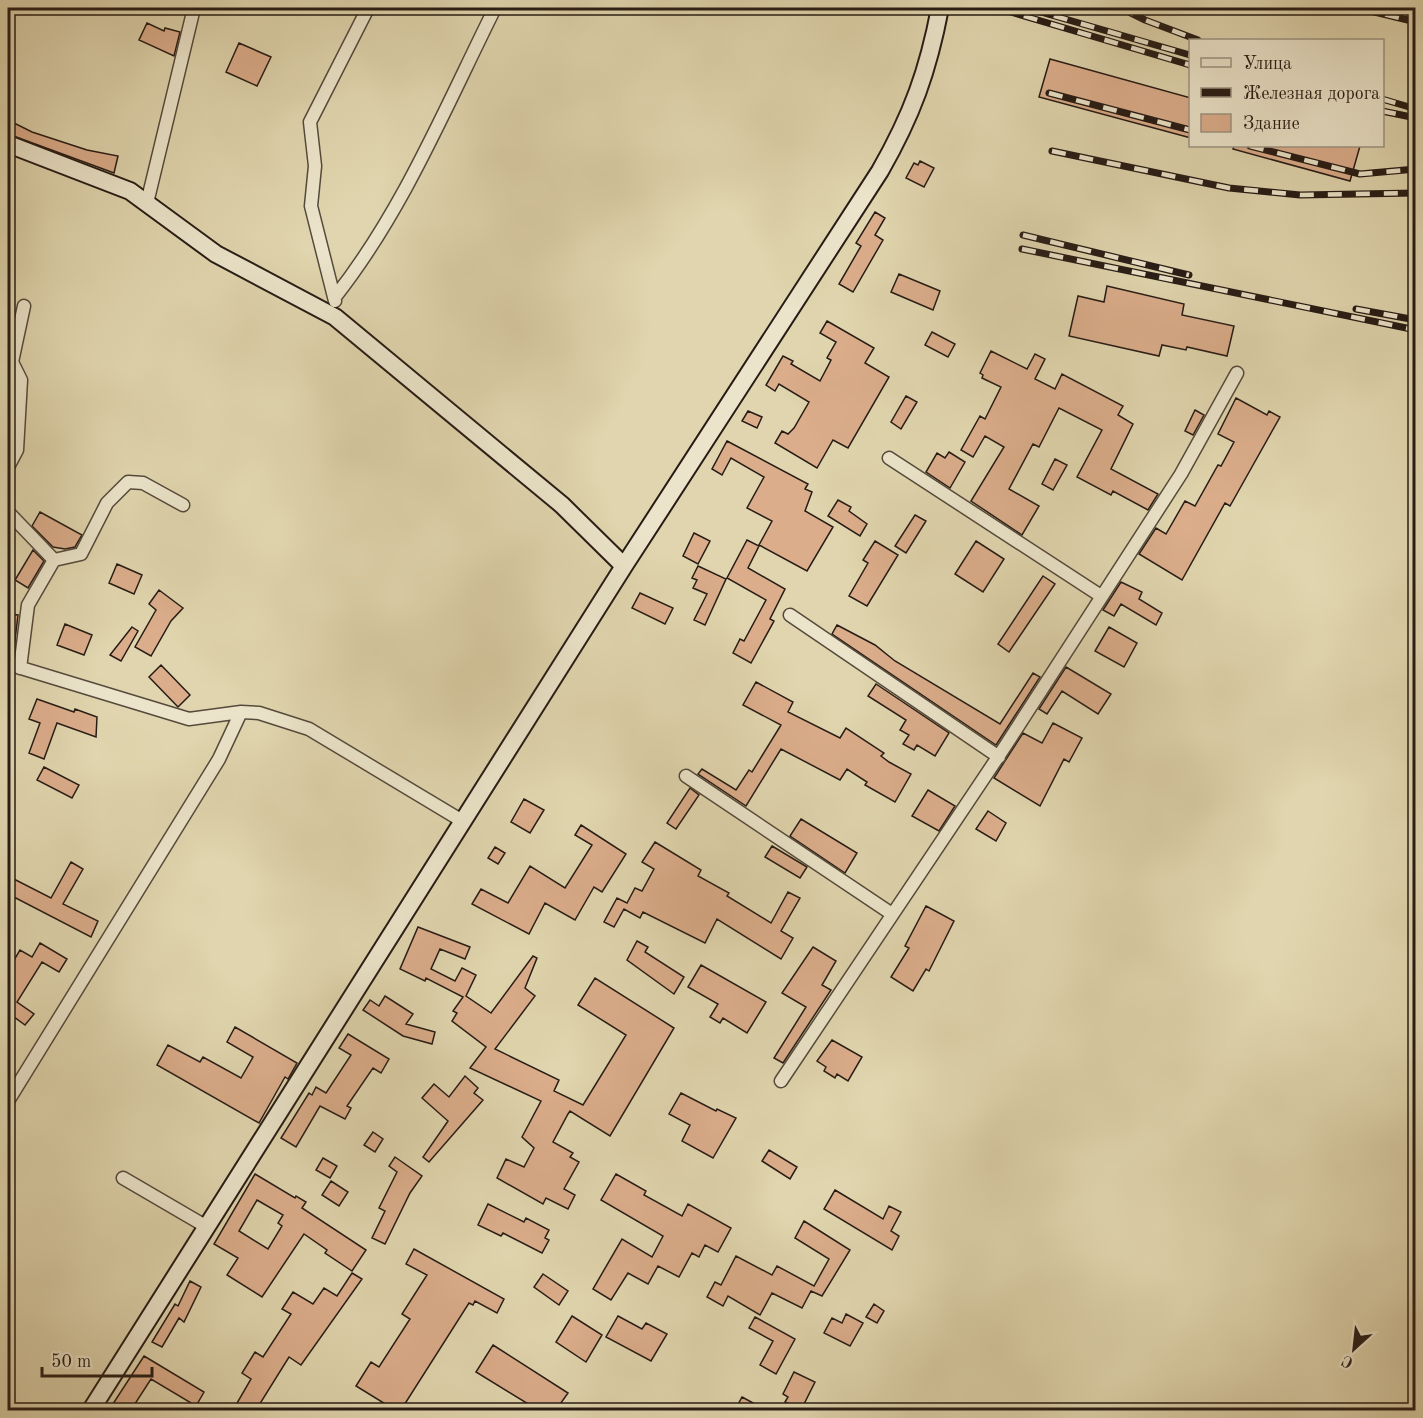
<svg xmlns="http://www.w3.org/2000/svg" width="1423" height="1418" viewBox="0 0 1423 1418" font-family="'Old Standard TT',serif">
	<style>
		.building { fill: #dbad8b; stroke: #271c15; stroke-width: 1.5; fill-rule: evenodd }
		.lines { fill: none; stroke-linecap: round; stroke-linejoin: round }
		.street-casing { stroke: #554a3b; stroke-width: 15 }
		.secondary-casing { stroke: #271c15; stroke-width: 20 }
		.street { stroke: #ebe4ca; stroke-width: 12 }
		.secondary { stroke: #ebe4ca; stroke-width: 16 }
		.rail-casing { stroke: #271c15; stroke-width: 7 }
		.rail { stroke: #ebe4ca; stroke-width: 4.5; stroke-dasharray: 14; stroke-linecap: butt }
	</style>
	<rect width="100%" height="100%" fill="#e0d5ae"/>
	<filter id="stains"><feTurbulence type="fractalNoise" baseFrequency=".00333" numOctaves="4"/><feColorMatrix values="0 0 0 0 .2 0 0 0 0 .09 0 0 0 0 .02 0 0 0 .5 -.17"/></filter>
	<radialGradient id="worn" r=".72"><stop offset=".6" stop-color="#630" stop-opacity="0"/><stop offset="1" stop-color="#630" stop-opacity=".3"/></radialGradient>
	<path class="building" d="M147,23L164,31L165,28L180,32L174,56L139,40Z
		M239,43L271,57L257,86L226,72Z
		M1050,59L1191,98V138L1039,97Z
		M8,120L32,132L87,150L118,156L114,173L8,134Z
		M1234,146H1360L1350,181L1233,149Z
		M920,161L934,168L924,187L906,178L914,163L918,165Z
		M875,212L885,218L875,235L883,240L853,292L839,284L861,246L856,243Z
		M899,274L940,291L933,310L891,292Z
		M1107,286L1184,304L1182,315L1234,326L1227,356L1187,347L1186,350L1162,345L1159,356L1069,336L1078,296L1104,302Z
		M827,321L874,348L865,363L889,377L848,448L833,440L817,468L775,443L782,431L788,434L794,428L809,402L779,384L775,391L766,385L783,356L793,361L791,364L820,381L831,360L827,358L836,342L820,333Z
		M932,332L955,344L948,357L925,345Z
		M991,351L1027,369L1035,354L1045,359L1035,379L1055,389L1062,374L1123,406L1118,415L1133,424L1111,469L1158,494L1148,510L1113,491L1111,495L1077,477L1102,430L1059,408L1039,447L1033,444L1009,489L1039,506L1022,535L971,501L1004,447L985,436L973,457L961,450L980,416L985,419L1001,387L982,378L983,375L980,373Z
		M906,396L917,402L901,429L891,422Z
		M1236,398L1267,415L1269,411L1280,417L1230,506L1225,503L1182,580L1139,554L1156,528L1166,534L1185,501L1195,506L1218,465L1221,466L1234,442L1218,434Z
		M1195,410L1204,415L1193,435L1185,431Z
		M748,411L762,417L757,428L742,421Z
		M727,441L808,484L805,489L812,492L805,511L833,527L807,571L759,545L772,521L747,508L764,477L731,458L722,475L712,469Z
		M949,452L965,462L950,488L926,472L937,453L945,458Z
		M1055,459L1067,465L1053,490L1042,484Z
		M838,500L851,507L849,511L867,524L860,536L828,516Z
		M40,512L82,535L75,547L65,549L53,547L32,526Z
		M915,515L926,521L906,553L895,546Z
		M694,533L710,541L698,564L683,556Z
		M747,540L759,546L748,568L785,589L770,619L774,621L751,663L733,653L740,639L744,641L766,600L727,578Z
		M875,541L898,555L867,606L849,596L868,563L863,560Z
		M976,541L1004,559L983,592L955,574Z
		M33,550L44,561L28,588L15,580Z
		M117,564L142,575L134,594L109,583Z
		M698,566L726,579L705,625L694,620L707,594L693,588L697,580L692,578Z
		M1043,576L1055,584L1009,652L998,644Z
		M1121,582L1142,592L1139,599L1162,613L1156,625L1121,604L1114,616L1103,610Z
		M159,590L183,608L171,621L151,656L135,647L156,610L149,604Z
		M640,593L673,608L665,624L632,608Z
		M8,614L18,615L13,657L8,656Z
		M65,624L92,635L84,655L57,645Z
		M837,625L875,645L895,661L1000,724L1033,673L1040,677L996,745L832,634Z
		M132,627L138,631L121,661L110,655Z
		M1109,627L1137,643L1124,667L1095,651Z
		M161,665L190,695L178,707L149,677Z
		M1066,667L1111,694L1098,714L1062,691L1047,714L1039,709Z
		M756,682L793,702L788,712L840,738L846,728L884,753L881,756L889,762L911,774L895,802L865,785L867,782L847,769L840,780L781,749L746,806L698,774L702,769L736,790L749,770L752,772L781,725L743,705Z
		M876,684L949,733L935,756L917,745L914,750L903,744L909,735L900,730L906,720L868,696Z
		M37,699L74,712L75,709L97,717L96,737L57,723L44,759L29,753L40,723L29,719Z
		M1053,723L1082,738L1069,762L1064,759L1040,806L994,778L1023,733L1042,743Z
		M44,767L79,785L72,798L37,780Z
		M690,788L699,795L676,829L667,823Z
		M928,790L955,806L939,831L912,816Z
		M524,799L544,810L530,833L511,822Z
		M988,811L1006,823L996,841L976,829Z
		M801,819L857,853L845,873L790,836Z
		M581,825L626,854L602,892L594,887L575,920L545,903L529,934L472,904L481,889L508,903L530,866L565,888L592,845L575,835Z
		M655,842L701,870L698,876L729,893L727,896L771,923L788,892L800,898L781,931L793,938L781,959L717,919L705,943L643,912L640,918L624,909L614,927L604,922L617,898L627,903L635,888L642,891L654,869L642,862Z
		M772,846L807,867L800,878L765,857Z
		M495,847L505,853L498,864L488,858Z
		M71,862L83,869L63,904L98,921L91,937L8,894V876L51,898Z
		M926,906L954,921L929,971L926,969L913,991L891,977L909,948L905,946Z
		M418,927L470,947L465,959L440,949L431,969L455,981L462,968L476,975L466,996L491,1013L533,956L537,958L525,988L535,996L495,1049L559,1080L554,1091L583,1105L626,1035L578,1005L595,978L674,1028L610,1136L570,1111L568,1114L553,1142L573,1153L570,1157L579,1162L564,1189L575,1195L568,1209L546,1198L543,1204L497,1178L506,1159L524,1167L534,1148L522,1137L541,1101L470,1068L486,1047L452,1021L457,1013L453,1011L463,997L426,978L425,981L400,969Z
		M637,941L648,947L645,952L684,977L674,994L627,960Z
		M40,943L67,959L59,972L42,962L17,1002L34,1014L25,1025L10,1014L8,1018V970L20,950L32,957Z
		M813,947L836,961L822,985L831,990L783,1063L774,1058L806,1007L782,993Z
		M701,965L766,1002L747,1033L723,1018L720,1023L710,1017L718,1004L688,987Z
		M385,996L413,1014L406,1024L435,1032L432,1044L403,1036L363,1010L370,1000L379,1006Z
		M235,1027L297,1063L288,1079L285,1077L259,1123L157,1065L168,1045L200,1062L203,1057L241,1078L253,1057L227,1042Z
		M348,1034L389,1059L381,1073L373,1068L347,1106L351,1108L345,1119L320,1106L296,1147L281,1138L309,1093L312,1095L316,1087L326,1093L351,1055L339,1048Z
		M832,1040L862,1057L848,1081L837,1074L835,1078L824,1071L826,1067L817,1061Z
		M465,1076L478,1088L474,1093L483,1100L429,1162L423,1157L448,1121L422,1098L434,1084L449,1097Z
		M681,1093L716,1111L717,1109L736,1118L713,1158L682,1141L690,1125L669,1114Z
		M373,1132L383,1139L375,1152L364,1145Z
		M769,1150L797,1167L790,1179L762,1161Z
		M395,1157L422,1176L410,1193L385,1244L372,1238L385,1211L379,1208L397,1172L389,1166Z
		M323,1158L337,1166L330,1178L316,1170Z
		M255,1174L295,1198L296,1196L306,1202L302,1208L366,1250L352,1271L325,1253L327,1250L304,1234L262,1297L227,1275L238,1258L214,1244ZM257,1200L283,1215L278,1223L282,1226L268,1249L239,1231Z
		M616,1174L646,1191L644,1195L682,1216L688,1204L731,1228L718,1252L705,1245L699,1257L692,1253L679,1277L658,1266L648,1284L628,1273L611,1300L593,1289L622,1239L652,1257L663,1236L601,1200Z
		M331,1181L348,1192L339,1206L322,1195Z
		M835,1190L883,1219L889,1206L901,1212L891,1231L899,1236L892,1250L824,1209Z
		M488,1204L524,1222L526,1218L549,1230L545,1238L549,1240L542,1253L503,1233L501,1236L478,1225Z
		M804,1221L850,1250L822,1296L811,1291L802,1308L772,1293L760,1315L728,1296L723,1306L707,1297L715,1282L721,1285L736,1256L772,1275L777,1266L814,1286L829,1259L795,1238Z
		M414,1249L504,1299L497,1313L475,1301L473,1305L469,1303L401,1410H395L356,1386L371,1362L379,1367L410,1319L402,1314L427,1275L406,1264Z
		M352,1273L362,1279L301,1365L289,1357L256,1410H233L251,1379L242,1373L255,1352L263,1357L291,1314L282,1309L293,1292L313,1304L324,1288L337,1296Z
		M543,1274L568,1291L559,1305L534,1287Z
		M190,1281L201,1287L184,1322L179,1318L162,1347L152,1342L175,1304L178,1306Z
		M874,1304L884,1311L877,1323L866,1317Z
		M846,1314L863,1323L850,1346L824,1333L832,1318L842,1323Z
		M572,1316L602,1335L586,1362L556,1342Z
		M618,1316L642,1329L646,1323L667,1334L651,1361L606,1337Z
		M755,1317L795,1339L776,1374L760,1365L773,1341L749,1328Z
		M493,1345L568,1393L556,1410H538L476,1372Z
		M144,1356L204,1392L196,1406L151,1379L131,1410H109Z
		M794,1372L815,1382L801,1410L785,1402L788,1397L783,1394Z
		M742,1397L766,1410H735Z"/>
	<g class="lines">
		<g class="street-casing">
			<path id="street" d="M147,203L194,8
				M335,297C403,211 446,106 495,8
				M335,301L311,206L315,166L310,122L368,8
				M889,458L1101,596
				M8,467L17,450L21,380L12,362L24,306
				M8,512L54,560
				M790,615L999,757
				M8,664L189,719L241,712L259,713L309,729L464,822
				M20,668L28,605L54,560L81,554L107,503L128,482L143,483L183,505
				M686,776L892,914
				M781,1081L1004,748L1181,474L1237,373
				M8,1101L219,759L241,712
				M123,1178L207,1227"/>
		</g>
		<g class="secondary-casing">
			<path id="secondary" d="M8,144L130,191L216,254L335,317L562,505L624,566
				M91,1410L624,566L880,171C912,115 928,71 940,8"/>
		</g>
		<use href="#street" class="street"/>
		<use href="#secondary" class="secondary"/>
		<g class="rail-casing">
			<path id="rail" d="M997,8L1190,65
				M1027,8L1190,55
				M1121,8L1145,20L1198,40
				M1358,8L1416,22
				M1049,93L1190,130
				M1382,99L1416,109
				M1382,111L1416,118
				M1250,146L1360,174L1416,169
				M1052,151L1229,188L1300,195L1416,193
				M1023,235L1189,275
				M1022,249L1416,330
				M1356,309L1416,320"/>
		</g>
		<use href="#rail" class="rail"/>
	</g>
	<rect width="1423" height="1418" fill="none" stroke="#e0d5ae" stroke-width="30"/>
	<rect x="9" y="9" width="1405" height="1400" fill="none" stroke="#271c15" stroke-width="3"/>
	<rect x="15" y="15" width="1393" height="1388" fill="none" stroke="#271c15" stroke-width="1.5"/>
	<rect x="1189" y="39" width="195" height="108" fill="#ebe4ca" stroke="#9d9482" stroke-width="1.5"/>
	<rect x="1201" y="58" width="30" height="9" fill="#ebe4ca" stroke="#9d9482" stroke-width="1.5"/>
	<text x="1243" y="69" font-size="18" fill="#271c15">Улица</text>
	<rect x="1201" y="88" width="30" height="9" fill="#271c15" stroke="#9d9482" stroke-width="1.5"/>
	<text x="1243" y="99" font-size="18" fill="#271c15">Железная дорога</text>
	<rect x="1201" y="114" width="30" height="18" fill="#dbad8b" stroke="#9d9482" stroke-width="1.5"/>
	<text x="1243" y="129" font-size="18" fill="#271c15">Здание</text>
	<g transform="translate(1354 1349) rotate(207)" stroke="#ebe4ca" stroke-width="4.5" paint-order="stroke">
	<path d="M0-4.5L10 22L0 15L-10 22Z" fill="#271c15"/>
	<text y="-9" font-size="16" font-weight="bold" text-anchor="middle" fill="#271c15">С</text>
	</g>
	<path d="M42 1367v9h110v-9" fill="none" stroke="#271c15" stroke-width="3"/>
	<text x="51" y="1367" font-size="18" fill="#271c15" stroke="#ebe4ca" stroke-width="4.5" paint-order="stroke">50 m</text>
	<rect width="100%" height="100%" filter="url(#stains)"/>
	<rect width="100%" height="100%" fill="url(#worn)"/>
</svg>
